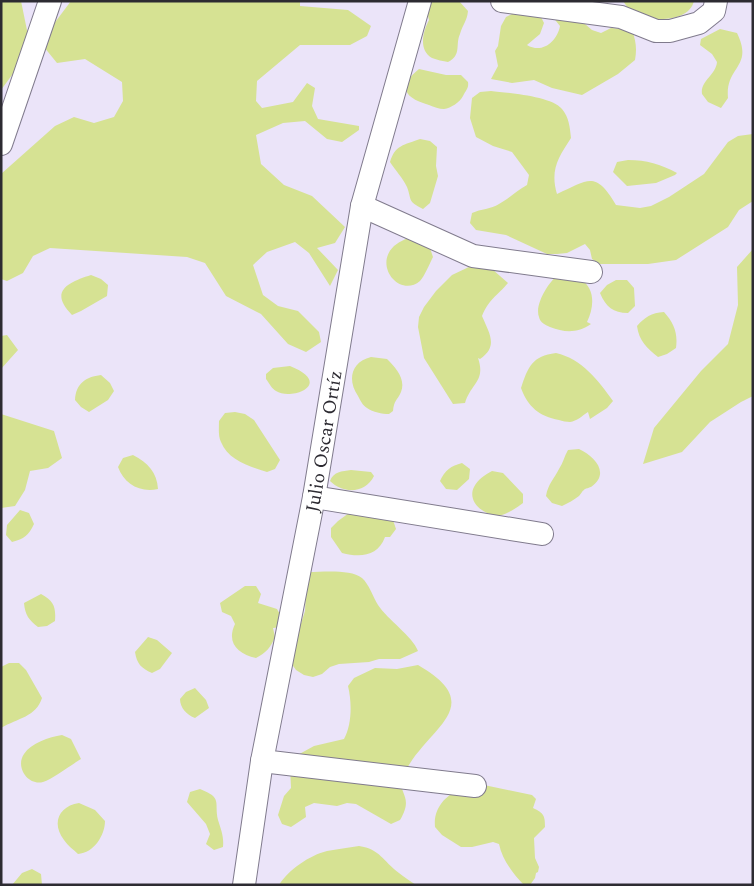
<svg xmlns="http://www.w3.org/2000/svg" width="754" height="886" viewBox="0 0 754 886" font-family="Spectral,serif">
	<style>
		.green { fill: #d6e293 }
		.lines { fill: none; stroke-linecap: round; stroke-linejoin: round }
		.street-casing { stroke: #807b8d; stroke-width: 24 }
		.street { stroke: #fff; stroke-width: 22 }
		.labels { text-anchor: middle; stroke-width: 5; stroke-linejoin: round; paint-order: stroke }
		.street-label { font-size: 19px; fill: #2d2b32; stroke: #f6f4fc }
	</style>
	<rect width="100%" height="100%" fill="#ebe4f9"/>
	<path class="green" d="M1,1H21L29,40L23,60L1,90Z
		M71,1H300V6L348,10L371,26L367,36L350,45H300L257,81L256,101L262,108L293,102L307,83L315,88L312,106L318,119L359,126V130L342,142L327,139L305,121L283,123L256,135L261,164L284,185L312,196L345,227L335,243L317,248L338,270L330,286L309,253L295,242L267,252L253,265L263,295L278,306L298,311L319,332L321,342L306,352L288,344L261,314L226,296L205,263L187,257L50,248L33,256L23,273L7,281L1,279V174L55,126L74,117L94,123L114,117L123,101L122,82L85,59L57,63L44,47V37Z
		M459,1L468,11C467,21 463,24 460,34C455,45 462,55 448,62C443,61 437,60 432,58C418,50 423,31 429,20C427,12 426,8 432,1Z
		M623,1H694C689,23 649,22 634,13C629,11 626,5 623,1Z
		M548,11L583,14L585,24L592,30L601,33L611,28L632,30C636,41 637,49 635,60L618,74L582,95L552,88L534,80L512,83L491,79L498,66L495,51L498,46L501,26L506,17L516,12L541,17L544,23L540,34L527,45C542,54 557,42 560,26Z
		M720,29L737,33C754,68 725,66 728,98L721,108L708,102L702,94C700,81 716,75 717,62L712,54L700,45L701,39Z
		M419,69L446,75H461L468,82C469,88 466,90 463,96C460,102 451,108 444,109C439,109 434,107 429,105C404,98 397,87 419,69Z
		M491,91C508,93 551,96 562,109C569,117 570,128 571,138C558,158 550,170 557,194C589,180 595,170 616,205L640,208L651,206L669,197L704,174L728,142L738,136L753,134V201L739,210L728,227L676,260L648,264H600L592,259L590,250L585,244L567,253L557,254H547L506,235L476,230L470,223L472,213C481,209 491,209 499,204C509,199 517,190 527,185L529,175L512,152L493,146L476,137L470,118L472,98L480,92Z
		M420,139L430,141L437,147L436,166L438,176L430,203L423,209C407,201 412,200 407,187C403,178 395,170 390,162C395,145 404,145 420,139Z
		M628,160C647,160 660,164 677,173L675,175L656,183L627,186L613,172L617,162Z
		M415,235L430,248L433,257C430,263 424,277 420,281C400,298 373,266 394,246C400,241 408,238 415,235Z
		M753,249V396L741,402L710,422L682,452L643,464L654,428L701,371L728,344L738,305L737,267Z
		M471,266L492,269L508,283C497,296 489,299 482,316C489,333 499,346 480,359L478,358C486,381 471,383 465,403L453,404L424,358L418,327L419,317L424,307L436,291L452,275Z
		M560,273C566,275 574,276 580,279C596,288 594,308 587,322L591,324C578,333 565,333 550,327C546,325 540,323 539,317C534,304 550,280 560,273Z
		M91,275L101,279L108,285L107,296L81,311L72,315C48,291 69,282 91,275Z
		M616,280H627L634,288L635,306L628,313C613,313 606,307 600,293L607,285Z
		M664,312C674,323 678,333 676,348L667,354L658,357C647,348 639,341 637,326C645,317 651,313 664,312Z
		M7,335L18,350L1,369V336Z
		M556,353C582,359 598,380 613,401L607,408L590,419L588,412C582,416 577,421 570,422C567,422 562,421 559,420C539,416 528,407 521,388C528,367 532,356 556,353Z
		M371,357L387,359C396,368 406,379 401,392C397,401 394,400 393,411L389,414C382,414 373,412 367,408C363,406 360,400 358,396C347,380 351,362 371,357Z
		M290,366C335,384 291,401 276,391C272,389 269,383 266,379V374L273,368Z
		M101,375L110,383L114,391L108,400L89,412L81,407L75,400C76,383 86,377 101,375Z
		M235,412L245,414L254,420L280,460L275,469L267,472C250,467 228,460 221,442C218,436 219,428 219,421L225,413Z
		M1,414L54,431L62,458L48,468L30,471L25,490L15,506L1,508Z
		M579,449C594,456 611,473 591,487C591,487 584,489 584,490C582,491 581,494 579,496C574,500 568,503 562,506L552,503L546,496C548,484 554,479 559,469C563,463 564,457 568,450Z
		M133,455C148,463 157,472 158,489C140,493 124,484 118,467L123,458Z
		M462,463L470,469L469,479L457,490L446,489L440,481C445,470 451,466 462,463Z
		M351,470L371,472L374,476C365,494 343,494 330,481C333,472 342,471 351,470Z
		M492,471L503,473L523,494V503C516,508 509,513 502,515C487,518 466,503 474,487C478,479 485,475 492,471Z
		M356,508L393,520L396,529L390,537H385C378,556 361,558 342,553L331,537V528L338,521Z
		M20,510L29,513L34,524C29,535 24,539 12,542L6,535L7,525Z
		M309,572C323,572 351,569 362,578C369,584 373,597 378,605C388,620 412,636 418,651L400,659H379L369,662L339,664L330,667L322,674L313,677L304,675L296,670L291,663L292,651L305,611L306,590Z
		M245,586H256L261,594L258,603L277,609L282,618V627L273,628L275,637C271,647 266,653 256,658C238,654 226,643 235,624L231,616L222,612L220,603Z
		M41,594C54,601 56,607 55,621L47,626L38,627C29,620 25,615 24,603Z
		M148,637L157,640L172,653L160,669L152,673C141,668 137,664 135,652Z
		M9,663H19L26,670L42,698C36,717 18,718 1,728V667Z
		M418,665C493,708 421,730 403,777C396,794 415,795 400,820L391,824L356,804L347,803L337,806L314,803L305,807L306,817L291,827L282,824L278,815L284,796L291,788L290,766L294,757L314,746L344,739C352,725 352,702 348,686L354,678L375,668L397,669Z
		M195,688L206,700L209,708L195,718C187,715 180,708 180,699L186,692Z
		M62,735L71,739L81,759C71,765 53,779 43,782C28,786 15,767 24,754C31,743 49,737 62,735Z
		M484,785L532,795L536,799L533,808C544,813 545,816 545,827L534,838L535,858L539,867L538,872L536,873L535,878L530,885H524C513,874 502,859 499,844L493,842L472,847H461L442,835L435,827C433,807 447,794 464,787C470,785 478,785 484,785Z
		M200,789C223,798 214,802 218,820C221,830 224,836 223,847L214,850L206,844L210,834L206,824L187,802L190,792Z
		M79,803L95,810L105,821C105,835 94,853 78,854C73,849 68,846 64,840C51,823 59,806 79,803Z
		M359,846C380,849 383,861 399,873C404,877 410,881 416,885H279C288,870 310,855 327,851C337,849 348,848 359,846Z
		M32,869L41,874L42,885H12L22,873Z"/>
	<g class="lines">
		<g class="street-casing">
			<g id="street">
				<path d="M502,1L621,17L656,31H670L699,23L714,11L716,1"/>
				<path d="M1,144L50,1"/>
				<path d="M362,206L473,256L591,272"/>
				<path d="M314,497L542,534"/>
				<path d="M262,761L475,786"/>
				<path id="s1" d="M244,885L262,761L314,497L362,206L420,1"/>
			</g>
		</g>
		<use href="#street" class="street"/>
	</g>
	<g class="labels">
		<g class="street-label">
			<text dy="7" stroke="none"><textPath href="#s1" startOffset="451">Julio Oscar Ortíz</textPath></text>
		</g>
	</g>
	<rect width="754" height="886" fill="none" stroke="#2d2b32" stroke-width="5"/>
</svg>
